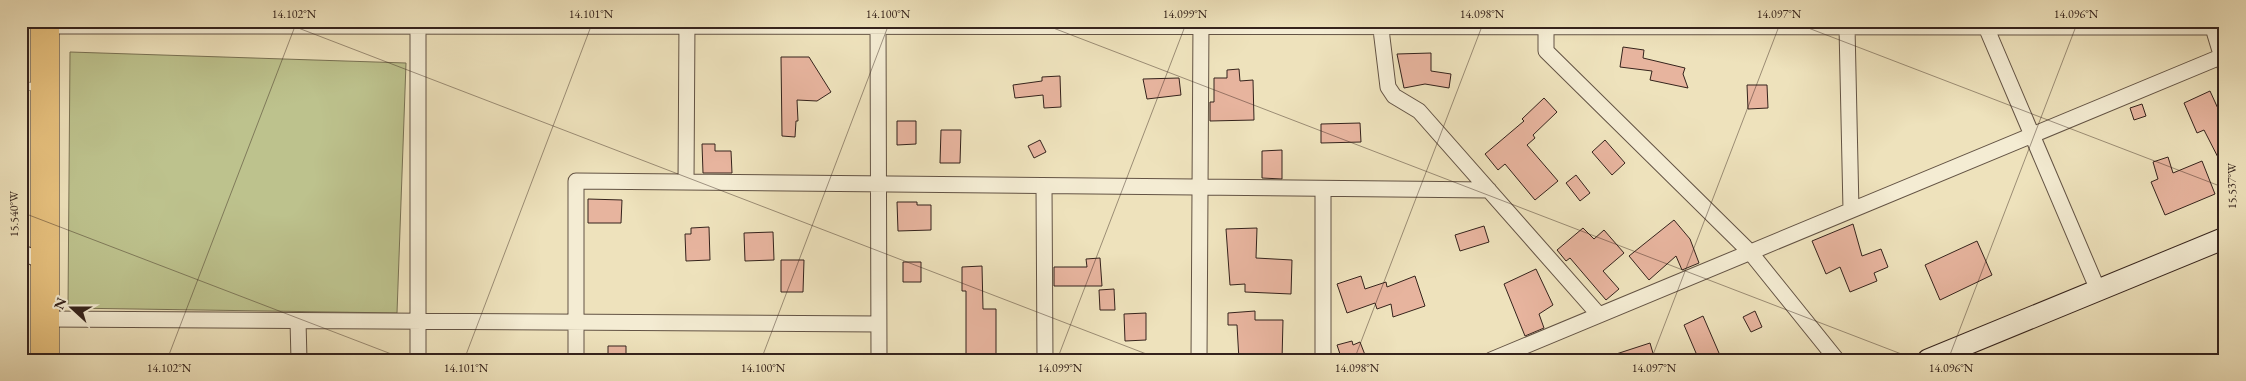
<svg xmlns="http://www.w3.org/2000/svg" width="2246" height="381" viewBox="0 0 2246 381" font-family="'EB Garamond',serif">
	<style>
		.green { fill: #bdc28d; stroke: #797254 }
		.building { fill: #e7b49e; stroke: #35231c }
		.lines { fill: none; stroke-linecap: round; stroke-linejoin: round }
		.lane-casing { stroke: #635344; stroke-width: 9 }
		.street-casing { stroke: #635344; stroke-width: 17 }
		.secondary-casing { stroke: #35231c; stroke-width: 23 }
		.highway-casing { stroke: #35231c; stroke-width: 29 }
		.lane { stroke: #f4ecd3; stroke-width: 8 }
		.street { stroke: #f4ecd3; stroke-width: 15 }
		.secondary { stroke: #f4ecd3; stroke-width: 21 }
		.highway { stroke: #e7c17e; stroke-width: 28 }
		.ticks { fill: none; stroke: #35231c; stroke-width: 1; stroke-opacity: 0.45 }
		.neatline { fill: none; stroke: #35231c; stroke-width: 2 }
		.ticks-label { font-size: 12px; text-anchor: middle; fill: #35231c }
	</style>
	<rect width="100%" height="100%" fill="#eee2bc"/>
	<filter id="stains"><feTurbulence type="fractalNoise" baseFrequency=".004" numOctaves="4"/><feColorMatrix values="0 0 0 0 .2 0 0 0 0 .09 0 0 0 0 .02 0 0 0 .5 -.17"/></filter>
	<radialGradient id="worn" r=".72"><stop offset=".6" stop-color="#630" stop-opacity="0"/><stop offset="1" stop-color="#630" stop-opacity=".3"/></radialGradient>
	<path class="green" d="M70,52L406,63L397,313L68,308Z"/>
	<path class="building" d="M1623,47L1644,50L1643,58L1685,68L1683,74L1688,88L1650,80L1652,71L1620,67Z
		M1431,53V71L1451,74L1449,88L1425,84L1404,88L1397,54Z
		M781,57H809L831,92L817,101L797,100L798,121H796L795,137L782,136Z
		M1239,69L1240,81L1253,80L1254,120L1210,121V102H1214V78H1227V70Z
		M1060,76L1061,107L1044,108L1043,95L1015,98L1013,85L1042,81V77Z
		M1179,78L1181,95L1147,99L1143,79Z
		M1747,85H1767L1768,108L1748,109Z
		M2210,91L2225,124V171L2204,130L2197,133L2184,103Z
		M1544,98L1557,112L1533,135L1535,138L1527,145L1558,181L1535,200L1505,164L1498,170L1485,154L1524,121L1522,119Z
		M2142,104L2146,116L2134,120L2130,108Z
		M897,121H916V144L897,145Z
		M1360,123L1361,142L1321,143V124Z
		M941,130H961L960,163H940Z
		M1040,140L1046,152L1034,158L1028,146Z
		M1605,140L1625,163L1612,175L1592,152Z
		M702,144H715V151H731L732,173H703Z
		M1282,150V179L1262,178V151Z
		M2168,157L2173,173L2202,161L2215,194L2165,215L2151,182L2158,179L2153,162Z
		M1576,175L1590,193L1580,201L1566,183Z
		M588,199L622,200L621,223H588Z
		M897,202H917V205H931V230L898,231Z
		M1674,220L1690,239L1699,263L1682,270L1676,256L1649,280L1629,256Z
		M1853,224L1862,256L1881,249L1888,267L1874,273L1877,281L1850,292L1840,267L1826,274L1812,241Z
		M1484,226L1489,242L1460,251L1455,235Z
		M709,227L710,260L686,261L685,234H691V228Z
		M1257,228L1256,258L1292,260L1291,294L1245,292V284L1230,285L1226,229Z
		M1583,228L1594,239L1604,230L1624,253L1603,271L1619,289L1606,300L1570,258L1566,261L1557,250Z
		M773,232L774,260L745,261L744,233Z
		M1977,241L1992,275L1940,300L1925,265Z
		M1100,258L1102,286H1054V267H1087L1086,259Z
		M781,260H804L803,292H781Z
		M903,262H921V282H903Z
		M982,266L983,309H996V360H966V291H962V267Z
		M1536,269L1553,305L1539,314L1544,328L1525,336L1504,284Z
		M1361,276L1365,289L1386,282L1387,287L1415,276L1425,306L1393,317L1391,304L1377,309L1375,303L1347,313L1337,284Z
		M1114,289L1115,310H1100L1099,290Z
		M1255,311V320H1283L1282,360H1239L1237,325H1228V313Z
		M1755,311L1762,327L1751,332L1743,317Z
		M1146,313V340L1125,341L1124,314Z
		M1703,316L1722,360H1699L1684,325Z
		M1352,341L1353,345L1360,342L1367,360H1342L1337,345Z
		M1650,343L1655,360H1608L1607,357Z
		M608,346H626V360H608Z"/>
	<g class="lines">
		<g class="lane-casing">
			<path id="lane" d="M21,86L41,87"/>
		</g>
		<g class="street-casing">
			<path id="street" d="M878,21L879,360
				M1380,21L1388,87L1394,96L1419,111L1599,315
				M1546,21V51L1750,252L1837,360
				M1986,21V27L2098,290
				M2211,21L2224,64
				M45,26L2212,27
				M1847,27L1851,210
				M686,182L687,21
				M1044,186L1045,360
				M1323,189V360
				M21,252L46,263
				M46,319L878,324
				M298,321L299,360
				M418,360V21
				M576,360V181L1489,190
				M1199,360L1201,21
				M1491,360L2225,55"/>
		</g>
		<g class="secondary-casing">
			<path id="secondary" d="M1928,360L2225,238"/>
		</g>
		<g class="highway-casing">
			<path id="highway" d="M45,360V21"/>
		</g>
		<use href="#lane" class="lane"/>
		<use href="#street" class="street"/>
		<use href="#secondary" class="secondary"/>
		<use href="#highway" class="highway"/>
	</g>
	<path class="ticks" d="M280,21L1162,360M1035,21L1917,360M1790,21L2225,188M21,212L407,360M167,360L297,21M464,360L593,21M761,360L890,21M1057,360L1187,21M1354,360L1484,21M1651,360L1781,21M1948,360L2078,21"/>
	<rect width="2246" height="381" fill="none" stroke="#eee2bc" stroke-width="55"/>
	<g transform="translate(72 308) rotate(291)" stroke="#f4ecd3" stroke-width="4" paint-order="stroke">
	<path d="M0-4L9 19L0 12L-9 19Z" fill="#35231c"/>
	<text y="-8" font-size="14" font-weight="bold" text-anchor="middle" fill="#35231c">N</text>
	</g>
	<rect x="28" y="28" width="2190" height="326" class="neatline"/>
	<g class="ticks-label">
		<text x="294" y="18">14.102°N</text>
		<text x="591" y="18">14.101°N</text>
		<text x="888" y="18">14.100°N</text>
		<text x="1185" y="18">14.099°N</text>
		<text x="1482" y="18">14.098°N</text>
		<text x="1779" y="18">14.097°N</text>
		<text x="2076" y="18">14.096°N</text>
		<text transform="translate(2232 186) rotate(-90)" y="4">15.537°W</text>
		<text transform="translate(14 214) rotate(-90)" y="4">15.540°W</text>
		<text x="169" y="372">14.102°N</text>
		<text x="466" y="372">14.101°N</text>
		<text x="763" y="372">14.100°N</text>
		<text x="1060" y="372">14.099°N</text>
		<text x="1357" y="372">14.098°N</text>
		<text x="1654" y="372">14.097°N</text>
		<text x="1951" y="372">14.096°N</text>
	</g>
	<rect width="100%" height="100%" filter="url(#stains)"/>
	<rect width="100%" height="100%" fill="url(#worn)"/>
</svg>
